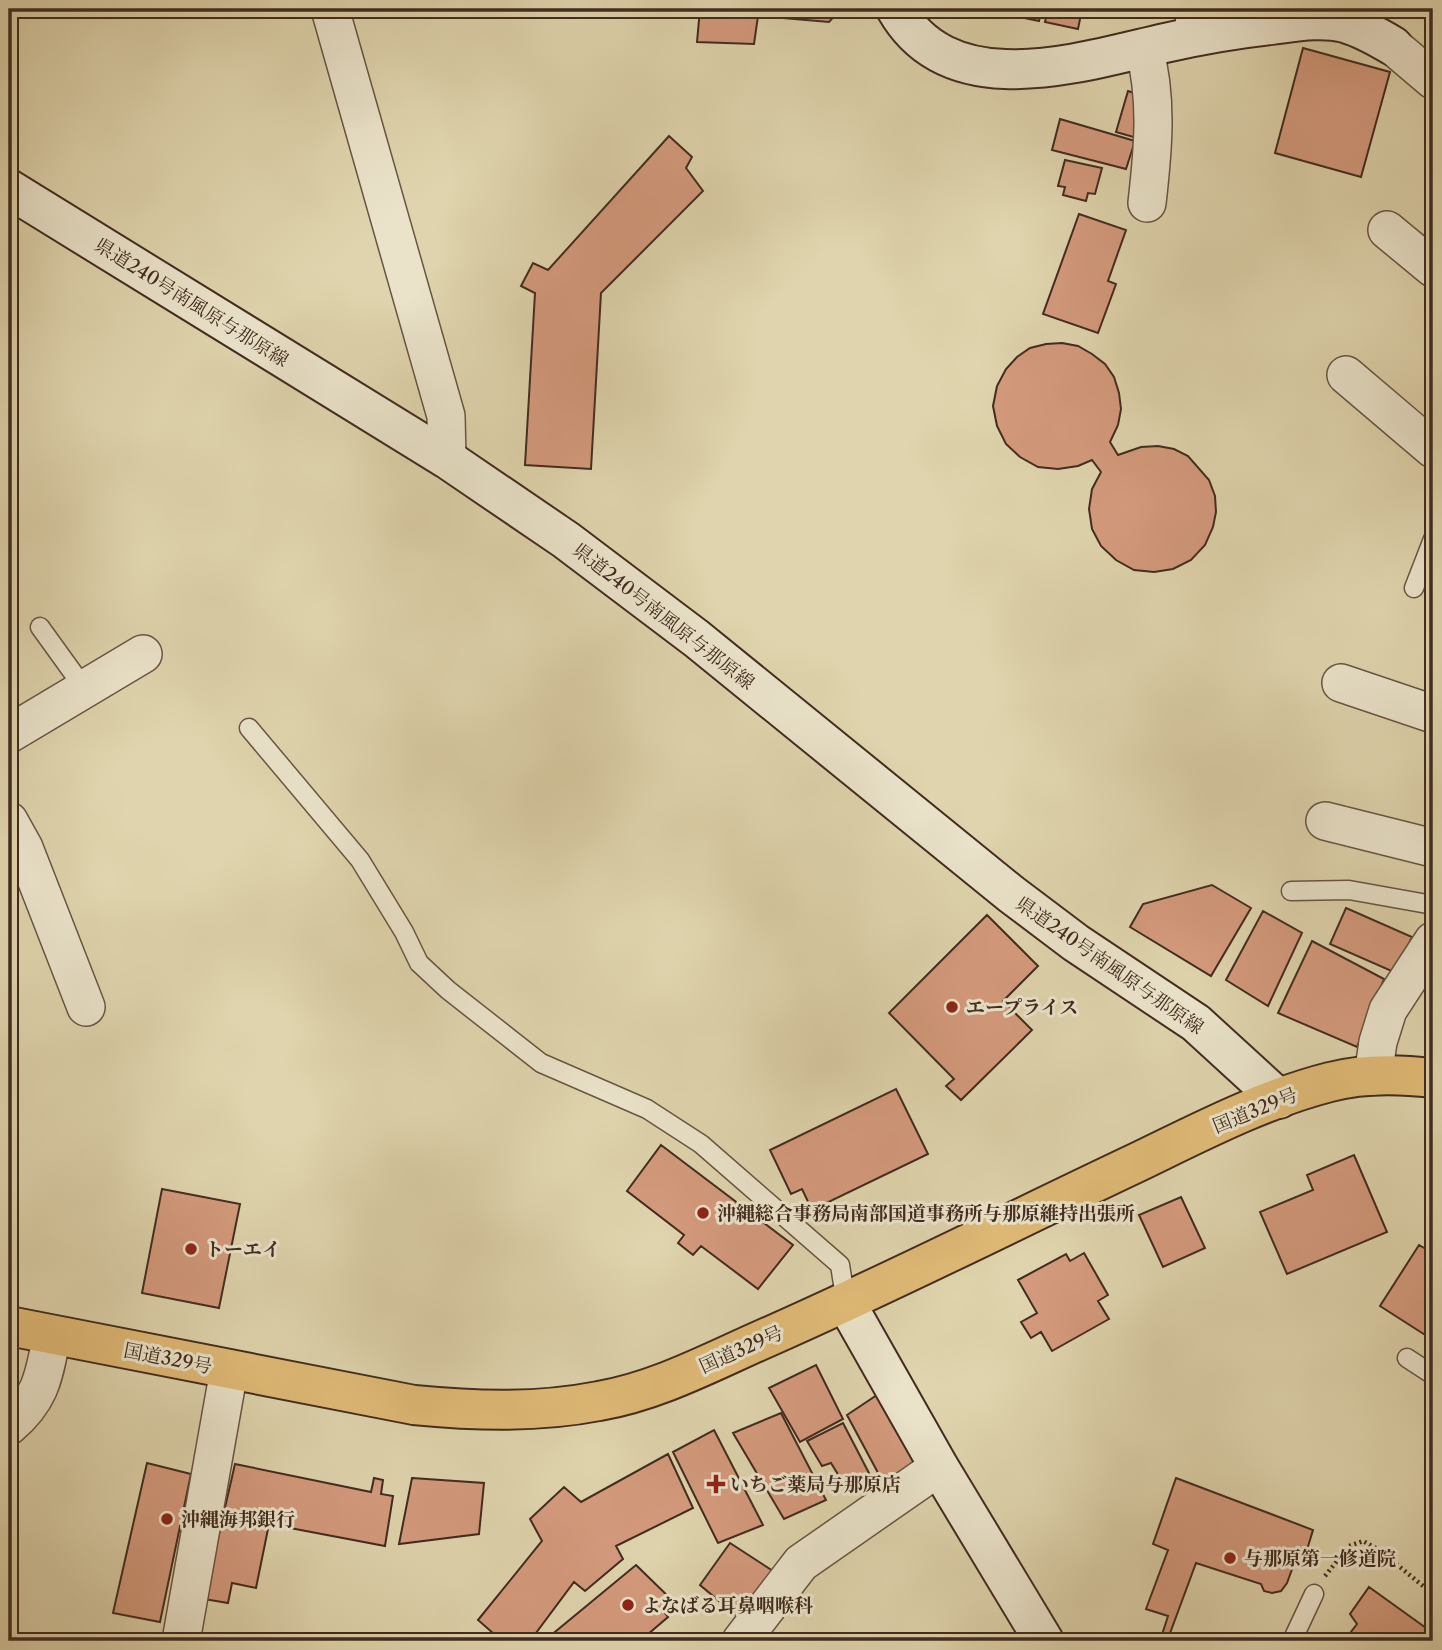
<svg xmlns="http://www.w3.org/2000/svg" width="1442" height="1650" viewBox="0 0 1442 1650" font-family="'Libre Caslon Text','Noto Serif JP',serif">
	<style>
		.building { fill: #d49a7d; stroke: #422b1f; stroke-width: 2 }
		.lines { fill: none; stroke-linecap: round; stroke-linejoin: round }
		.lane-casing { stroke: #695542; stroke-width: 21 }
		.street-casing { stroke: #695542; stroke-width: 40 }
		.secondary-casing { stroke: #422b1f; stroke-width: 42 }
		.highway-casing { stroke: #422b1f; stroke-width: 42 }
		.path { stroke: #422b1f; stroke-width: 4.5; stroke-dasharray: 2 3.5; stroke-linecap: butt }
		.lane { stroke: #eae3ca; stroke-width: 18 }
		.street { stroke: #eae3ca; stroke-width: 37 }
		.secondary { stroke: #eae3ca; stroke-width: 38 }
		.highway { stroke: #e0ba76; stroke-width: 38 }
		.poi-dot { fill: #8f2418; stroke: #eae3ca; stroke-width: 2.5 }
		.labels { text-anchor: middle; stroke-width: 6; stroke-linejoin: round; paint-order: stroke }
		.street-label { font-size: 19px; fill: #422b1f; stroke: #eae3ca }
		.poi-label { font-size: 19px; font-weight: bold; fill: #422b1f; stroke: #eae3ca; text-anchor: start }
	</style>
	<rect width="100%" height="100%" fill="#dfd4ad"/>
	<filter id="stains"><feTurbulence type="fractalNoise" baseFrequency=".00286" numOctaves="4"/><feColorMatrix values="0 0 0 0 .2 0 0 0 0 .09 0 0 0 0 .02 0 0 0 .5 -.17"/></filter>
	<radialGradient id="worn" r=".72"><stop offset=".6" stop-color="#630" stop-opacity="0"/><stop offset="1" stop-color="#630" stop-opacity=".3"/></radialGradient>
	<path class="building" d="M700,9H841L829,22L758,16L754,44L697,42Z
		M991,9H1042L1039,21L990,11Z
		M1048,9H1082L1078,29L1045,22Z
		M1125,9H1163L1161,17Z
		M1303,48L1390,72L1361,177L1275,153Z
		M1128,91L1137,94V138L1116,132Z
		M1060,119L1135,141L1126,169L1052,150Z
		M669,136L692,157L686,168L703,191L601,293L591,469L525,465L535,293L521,286L533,263L548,270Z
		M1065,160L1102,168L1095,194L1088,193L1086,201L1063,195L1065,187L1058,186Z
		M1079,214L1126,230L1108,281L1116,284L1098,333L1043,314Z
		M1062,343L1078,346L1092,354L1105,364L1114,377L1119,393L1121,409L1118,425L1110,442L1118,455L1141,447L1158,446L1174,449L1188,456L1209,480L1215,496L1216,512L1213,527L1205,545L1191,560L1173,569L1154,572L1134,570L1116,560L1101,546L1092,529L1089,509L1092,489L1101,472L1092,460L1078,466L1058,469L1038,467L1020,457L1006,444L997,426L993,406L997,386L1006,369L1017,357L1030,348L1046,344Z
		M1212,885L1251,908L1211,976L1130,927L1143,904Z
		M1346,908L1412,937L1396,973L1330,944Z
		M1263,911L1302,933L1268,1006L1226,980Z
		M987,915L1038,966L1003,1001L1032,1030L961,1100L946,1086L954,1079L889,1013Z
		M1312,941L1384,979L1357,1047L1278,1013Z
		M896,1089L928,1154L812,1210L802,1189L791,1194L770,1150Z
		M661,1145L793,1245L758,1289L701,1246L693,1255L678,1243L684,1235L627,1191Z
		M1354,1155L1387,1232L1287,1274L1260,1212L1313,1190L1307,1175Z
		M162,1189L240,1204L219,1308L142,1293Z
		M1181,1197L1205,1248L1163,1267L1139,1215Z
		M1433,1237V1340L1380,1306L1419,1245L1426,1249Z
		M1084,1253L1108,1295L1098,1301L1109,1319L1052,1351L1041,1332L1031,1338L1021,1322L1037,1313L1018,1280L1066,1254L1070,1261Z
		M816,1365L843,1419L800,1442L769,1388Z
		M880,1393L917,1461L884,1484L847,1415Z
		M781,1413L826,1500L784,1519L733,1433Z
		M843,1423L870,1475L848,1491L831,1463L822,1466L807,1441Z
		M714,1430L763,1525L718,1543L673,1452Z
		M668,1454L693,1508L616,1546L623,1559L585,1591L574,1582L530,1641H502L478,1620L542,1541L530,1519L564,1487L581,1502Z
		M147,1463L191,1474L160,1622L113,1613Z
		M235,1464L371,1492L374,1478L383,1480L381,1494L393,1496L385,1546L269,1524L256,1588L232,1583L228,1603L204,1599Z
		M412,1478L484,1483L479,1534L399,1544Z
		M1176,1478L1313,1530L1306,1553L1299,1550L1287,1583L1281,1591L1272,1593L1264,1591L1261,1584L1196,1563L1169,1636L1174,1638L1173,1641H1160L1168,1616L1146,1609L1168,1550L1153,1544Z
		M730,1543L776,1573L738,1617L700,1585Z
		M636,1565L673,1601L661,1608L668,1617L640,1641H544Z
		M1369,1587L1433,1633V1641H1344L1357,1624L1350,1614Z
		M1369,1587L1433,1633V1641H1344L1357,1624L1350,1614Z"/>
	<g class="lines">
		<g class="lane-casing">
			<path id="lane" d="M1414,588L1433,539
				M40,627L84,688
				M249,728L360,860L404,932L419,963L448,990L541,1063L647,1109L701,1144L840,1265L846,1303
				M1291,891L1349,890L1433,905
				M1407,1358L1433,1375
				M1292,1641L1314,1594"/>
		</g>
		<g class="street-casing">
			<path id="street" d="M330,9L446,416L447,459
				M1196,36L1194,14L1196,9
				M1393,46L1433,80
				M1144,48C1158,99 1153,150 1147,203
				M1387,230L1433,268
				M1346,375L1433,449
				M1341,683L1433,714
				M9,734L143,654
				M9,821L24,848L86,1007
				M1325,821L1433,848
				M1373,1076L1378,1042L1388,1010L1433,941
				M9,1426C42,1398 44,1375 52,1335
				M181,1641L229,1370
				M741,1641L801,1563L939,1467"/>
		</g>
		<g class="secondary-casing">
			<path id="secondary" d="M896,9C951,105 1081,62 1165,43C1200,35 1235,29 1271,25C1295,22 1321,17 1345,23C1362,28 1378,37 1393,46
				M9,189L447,459L566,540L697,639L1011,894L1076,943L1196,1023L1279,1099
				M846,1303L939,1467L1044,1641"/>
		</g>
		<g class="highway-casing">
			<path id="highway" d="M9,1326L414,1405C477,1411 537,1413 599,1401C658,1391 713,1361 768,1337C893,1282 1015,1220 1138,1162C1200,1132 1263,1099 1330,1082C1363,1073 1399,1074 1433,1078"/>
		</g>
		<path class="path" d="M1325,1576L1349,1546L1363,1541L1379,1550L1433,1594"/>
		<use href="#lane" class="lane"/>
		<use href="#street" class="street"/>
		<use href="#secondary" class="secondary"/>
		<use href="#highway" class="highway"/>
	</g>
	<g class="poi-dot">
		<circle cx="952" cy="1007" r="7"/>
		<circle cx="703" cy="1213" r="7"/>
		<circle cx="191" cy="1249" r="7"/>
		<path d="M712.5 1473.5h7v7h7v7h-7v7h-7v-7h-7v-7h7z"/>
		<circle cx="167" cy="1519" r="7"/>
		<circle cx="1230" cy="1558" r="7"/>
		<circle cx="628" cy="1605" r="7"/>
	</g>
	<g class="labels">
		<g class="street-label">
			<text transform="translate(192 302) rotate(32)" y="7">県道240号南風原与那原線</text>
			<text transform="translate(664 616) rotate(38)" y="7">県道240号南風原与那原線</text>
			<text transform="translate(1110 965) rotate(35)" y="7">県道240号南風原与那原線</text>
			<text transform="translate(1255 1110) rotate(-22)" y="7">国道329号</text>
			<text transform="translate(741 1349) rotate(-24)" y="7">国道329号</text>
			<text transform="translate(168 1358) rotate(11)" y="7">国道329号</text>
		</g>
		<g class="poi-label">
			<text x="966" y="1014">エープライス</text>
			<text x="717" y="1220">沖縄総合事務局南部国道事務所与那原維持出張所</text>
			<text x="205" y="1256">トーエイ</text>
			<text x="730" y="1491">いちご薬局与那原店</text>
			<text x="181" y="1526">沖縄海邦銀行</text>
			<text x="1244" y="1565">与那原第一修道院</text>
			<text x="642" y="1612">よなばる耳鼻咽喉科</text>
		</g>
	</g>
	<rect width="1442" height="1650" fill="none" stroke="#dfd4ad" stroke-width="35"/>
	<rect x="10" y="10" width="1421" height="1629" fill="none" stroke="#422b1f" stroke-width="3.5"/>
	<rect x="18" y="18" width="1407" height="1615" fill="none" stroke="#422b1f" stroke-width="2"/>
	<rect width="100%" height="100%" filter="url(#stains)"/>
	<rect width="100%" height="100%" fill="url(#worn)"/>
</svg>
